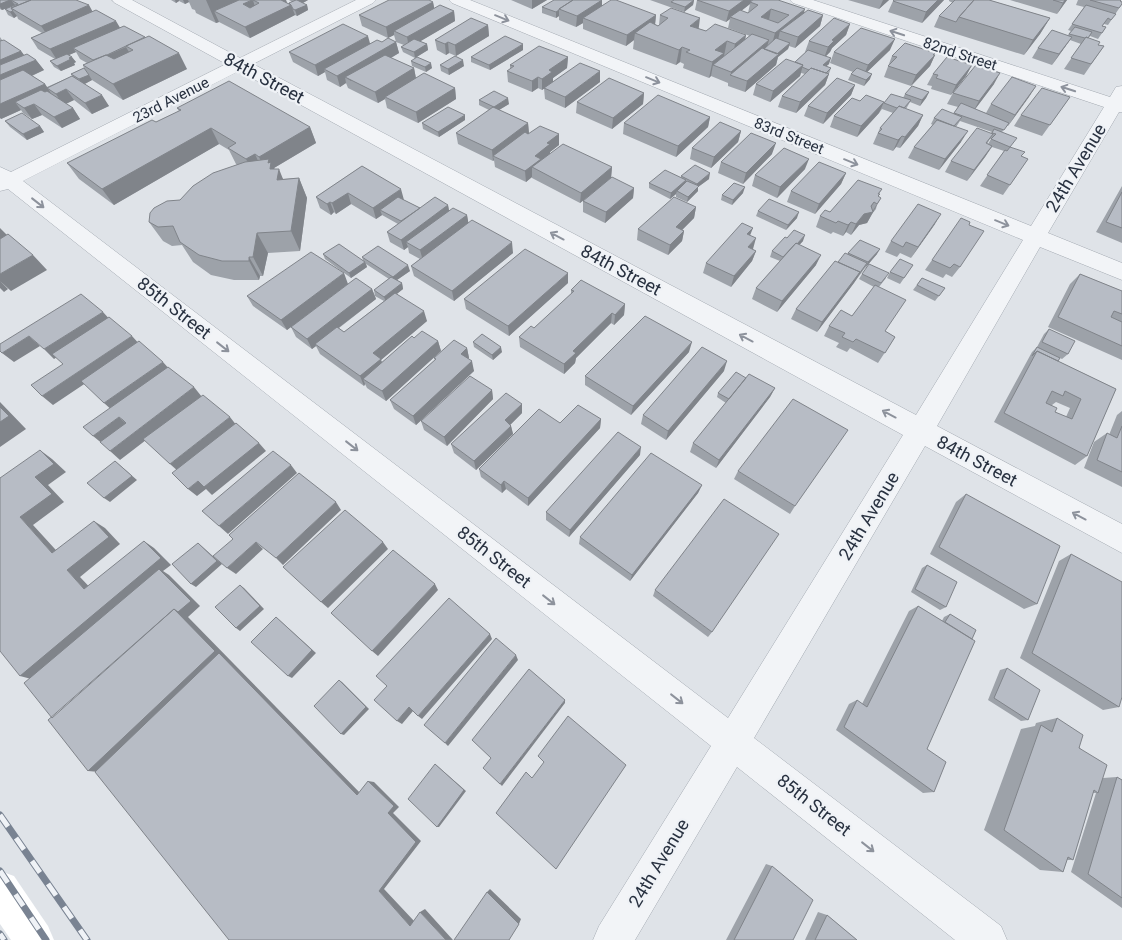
<svg xmlns="http://www.w3.org/2000/svg" width="1122" height="940" viewBox="0 0 1122 940" font-family="Roboto,sans-serif">
	<style>
		.lines { fill: none; stroke-linecap: round; stroke-linejoin: round }
		.minor-casing { stroke: #a4aab2; stroke-width: 1 }
		.minor { fill: #f2f4f7; fill-rule: evenodd }
		.secondary { fill: #fff; fill-rule: evenodd }
		.rail-casing { stroke: #798392; stroke-width: 7 }
		.rail { stroke: #eff2f6; stroke-width: 5; stroke-dasharray: 14; stroke-linecap: butt }
		.wall { fill: #9da2a9; fill-rule: evenodd }
		.shaded-wall { fill: #80848a }
		.building { fill: #b7bcc5; stroke: #80848a; fill-rule: evenodd }
		.oneway { stroke: #8d929c }
		.labels { text-anchor: middle; stroke-width: 4.5; stroke-linejoin: round; paint-order: stroke }
		.far-street-label { font-size: 15px; fill: #283140; stroke: #eff2f6 }
		.street-label { font-size: 18px; fill: #283140; stroke: #eff2f6 }
	</style>
	<rect width="100%" height="100%" fill="#dfe3e8"/>
	<g class="lines">
		<g class="minor-casing">
			<path id="minor" d="M112,0H132L240,58L356,0H376L373,3L253,64L916,415L1023,240L452,3L449,0H470L1031,226L1104,107L793,3L790,0H813L1110,97L1116,87L1122,86V112H1119L1048,233L1122,263V280L1040,247L937,426L1122,524V553L925,446L754,738L1001,926L1007,940H955L737,767L635,940H593L599,926L711,746L8,189L0,191V167L11,172L226,64L115,3ZM239,71L903,435L728,718L23,181Z"/>
		</g>
		<use href="#minor" class="minor"/>
		<path class="secondary" d="M0,871L14,876L48,926L54,940H11L0,924Z"/>
		<g class="rail-casing">
			<path id="rail" d="M0,815L87,940
				M0,871L46,940
				M0,934L4,940"/>
		</g>
		<use href="#rail" class="rail"/>
	</g>
	<path class="wall" d="M0,0H76L93,12L187,69L123,100L92,80L84,84L109,106L92,114L74,100L66,104L73,108L80,119L62,128L42,115L32,119L23,113L21,110L1,119L0,37L2,40L21,51L24,55L36,60L44,70L32,76L45,84L47,87L72,76L71,74L84,68L83,65L87,63L80,59L76,52L69,55L76,62L74,63L75,65L61,71L54,67L50,61L55,59L38,49L31,38L42,33L18,19L17,16L14,18L8,15L5,9L15,5L2,10L0,9Z
		M171,0H286L287,3H289L292,2L289,0H308L303,3L307,5L308,10L297,16L295,15L250,38L219,22L216,23L196,13L195,10L192,9L189,2L185,4L179,1L176,3Z
		M511,0H547L532,9Z
		M602,0V6L656,15L655,24L658,26L659,25L660,15L706,31L746,35L745,40L750,36L728,28L730,19L726,22L695,10L697,0H752L751,1L804,13L823,15L820,26L795,48L789,46L788,49L778,57L776,65L745,92L728,86V83L711,76L709,78L683,68L684,64L680,62L676,65L633,49L634,40L626,46L583,29V23L576,27L559,20V16L556,18L542,13V7ZM750,4L748,13L741,11Z
		M650,0H694L693,5L684,12Z
		M848,0H889L879,9Z
		M894,0H944L922,23L888,12L893,1Z
		M949,0H989L1050,18L1040,34L1024,55L934,27L939,16L953,3L949,1Z
		M1010,0H1067L1057,14Z
		M1078,0H1121L1120,1L1122,4L1108,25L1104,24L1102,26L1106,27L1098,39L1090,36L1088,38L1098,45L1104,46L1084,75L1064,69L1081,44L1070,40L1052,65L1032,58L1038,48L1068,35L1071,31L1068,30L1084,7L1076,5Z
		M433,2L434,8L454,11L455,21L420,41L427,44L428,50L415,58L403,52L401,47L404,45L396,42L399,53L391,58L414,68L416,78L455,88L456,99L418,123L387,108L385,99L378,103L348,88L346,83L340,87L327,80L325,72L318,76L293,62L289,52L382,42H396L394,35L388,38L362,26L359,15Z
		M850,24L846,35L832,48L830,52L826,56L829,64L826,66L831,68L825,85L796,113L778,107L782,96L805,74L801,73L800,76L770,102L753,95L756,84L795,62L806,52H805L809,41Z
		M488,25L489,36L456,56L449,53L446,55L437,50L435,40Z
		M523,50L490,70L471,62V57Z
		M890,50L867,72L870,79L864,86L848,80L851,74L853,72L830,63L834,52Z
		M935,53L934,55H935L930,66L911,86L884,77L892,56Z
		M568,57L567,68L553,78V82H600L565,108L545,99L544,88L542,90L538,88L532,92L508,82L507,71L510,69V65Z
		M411,61L432,68L426,72L412,66Z
		M440,65L464,66L449,75L441,71Z
		M972,65L966,76L951,95L931,89L932,86L927,85L933,74Z
		M994,84L975,109L986,113L991,104L1036,86L1008,126H1007L1002,132L1011,147L1021,156L1028,159L1003,195L980,186L1004,151L992,147L985,157L967,181L945,172L951,161L992,132L960,121L956,127L961,142L939,170L908,158L914,147L933,125L931,124L934,118L953,114L958,107L947,104L953,93ZM990,139H991L988,144H987Z
		M855,85L851,95L823,124L804,116L808,106Z
		M929,92L926,98L920,106L910,102L906,109L923,115L918,126L900,148L896,147L893,151L873,144L880,128L893,113L882,109L879,113L857,137L830,127L834,116L860,101L884,102L903,98L905,94Z
		M644,93L643,104L612,129L576,113L577,102Z
		M1070,97L1042,136L1014,126L1021,115Z
		M479,100L509,104L499,110L528,123L529,133L559,134V145L550,152V154L612,167L611,178L634,188L633,198L605,223L583,212V201L593,193L580,203L532,178V177L526,182L495,167L494,160L493,161L458,144L456,133L489,110L479,105Z
		M177,108L310,127L316,143L274,168L283,179L299,178L307,198L300,251L268,253L263,276H260L259,280H234L211,275L193,262L182,245L172,246L163,241L149,222L180,200L237,165L236,164L229,150L219,144L114,205L79,179L67,163L156,122L179,111Z
		M710,117L708,127L676,157L623,134L624,123Z
		M465,120L439,137L423,129L422,123Z
		M5,121L40,126L44,132L27,140L10,127Z
		M741,131L738,142L711,168L690,159L692,148Z
		M772,154L743,184L718,173L721,162Z
		M362,166L404,200L420,208L448,205L449,211L467,215L468,223L513,253L454,301L414,276L411,266L420,259L409,253L408,247L404,250L390,242L387,232L398,224L382,215L376,219L351,204L336,214L334,212L331,215L320,208L316,197Z
		M805,169L777,198L752,186L755,175Z
		M846,173L841,184L815,214L787,202L791,191Z
		M681,176L709,179L698,187V191L687,202L676,197V194L670,199L649,188V183L681,178Z
		M1122,186V243L1096,232Z
		M882,189L879,194L876,209L872,214L867,223L859,225L851,235L846,232L843,236L833,232L831,234L816,227L820,216Z
		M743,193L732,205L721,200L722,195Z
		M696,207L694,218L682,230L684,231L682,241L668,255L637,240L638,229Z
		M758,211L797,218L786,230L756,216Z
		M935,224L911,258L900,253L897,257L885,252L891,241Z
		M969,225L960,267L952,277L946,274L943,278L925,270L932,260Z
		M750,236L752,249L756,251L752,261L731,287L703,273L706,263Z
		M787,238L803,241L799,245L816,265L777,312L752,299L756,288L780,261L770,257L772,251Z
		M848,253L877,254L865,268L817,332L791,319L796,309L838,262Z
		M323,254L363,260L362,257L410,271L397,280L402,283L403,289L397,294L427,321L381,360L382,362L414,338L438,341L441,351L386,401L367,388L365,384L364,386L320,354L316,346L312,349L296,337L291,327L372,289L376,299L339,328L344,332L384,301L375,296L374,290L389,279L366,264L367,267L351,278L325,259Z
		M913,265L900,284L887,278L890,272Z
		M862,274L886,278L879,287L885,331L895,337L878,363L850,348L847,352L836,347L839,343L824,336L829,326L852,316L874,287L859,279Z
		M1080,274L1122,291V360L1048,327L1070,284Z
		M922,278L945,288L935,301L913,290Z
		M568,283L509,336L466,309L464,299Z
		M348,284L287,330L253,306L247,296Z
		M571,290L625,304L624,315L614,325L611,323L576,358L575,363L564,374L520,347L519,337L534,328L571,294Z
		M1049,329L1068,354L1062,359L1060,358L1058,361L1116,389L1087,456L1075,465L994,422L1032,352L1037,347L1044,334ZM1056,402L1070,408L1066,417L1055,412L1052,405Z
		M473,342L502,352L493,360L474,347Z
		M467,348L469,358L468,359L474,371L416,425L394,409L390,400L435,360L434,358Z
		M689,352L631,415L585,385V376Z
		M724,371L666,440L641,424L643,415Z
		M746,378L775,388L770,397L716,468L690,452L693,443L726,403L717,397L718,393Z
		M492,390L493,399L447,446L424,430L421,421Z
		M522,404V413L510,425L511,426L513,434L476,470L454,453L451,444Z
		M1122,411V487L1084,468L1094,442L1107,433L1109,435L1117,415Z
		M601,419L600,428L528,506L506,489L502,493L481,477L479,469L560,423Z
		M640,455L569,537L546,520V512Z
		M738,471L795,506L790,514L734,479Z
		M702,485L698,493L630,581L579,544L580,537Z
		M966,494L1037,604L1024,609L930,554L956,502Z
		M1071,554L1119,707L1103,710L1020,658L1059,561Z
		M927,565L946,607L940,610L911,592L922,568Z
		M655,590L712,632L708,637L653,596Z
		M918,606L942,621L944,617L950,614L927,749L934,792L923,793L836,730L849,704L857,700L862,704L909,611Z
		M1007,668L1028,720L1021,721L988,700L1000,670Z
		M1057,718L1103,778L1117,777L1122,780V908L1071,872L1096,793H1093L1073,860H1067L1063,872L1040,870L984,830L1021,729L1035,726L1036,723Z
		M766,864L772,866L793,940H726Z
		M818,912L827,915L857,940H805Z"/>
	<path class="shaded-wall" d="M0,0H11L15,5L2,10L0,7Z
		M175,0H179V1L176,3Z
		M183,0H188L189,2L185,4Z
		M206,0H241L214,11L219,22L216,23Z
		M253,0L256,11L243,4Z
		M281,0H286L288,6L291,5L295,15L250,38L245,27Z
		M297,0H308L299,5Z
		M532,0H547L532,9Z
		M602,0V10L583,18V23L576,27L577,16Z
		M694,0L693,5L684,12L685,7Z
		M744,0H752L750,4L732,18L730,17V19L726,22L729,11Z
		M883,0H889L879,9Z
		M938,0H944L922,23L926,12Z
		M1065,0H1067L1057,14L1063,3Z
		M433,2L435,12L394,31V35L388,38L386,27Z
		M89,5L95,16L48,36L41,26Z
		M307,5L308,10L297,16L295,10Z
		M771,9L769,20L758,28L761,17Z
		M805,9L802,20L780,31L778,40L772,44L775,33Z
		M559,10V16L556,18V12Z
		M13,11L17,16L14,18L10,12Z
		M454,11L455,21L409,48L407,37Z
		M656,15L655,25L635,33L634,40L626,46L627,35Z
		M823,15L820,26L795,48L798,37Z
		M700,18L698,34L690,26Z
		M1050,18L1040,34L1024,55L1033,40Z
		M116,21L122,31L73,48L76,52L57,60L50,49Z
		M850,24L846,35L832,48L830,52L824,58L828,47L832,40Z
		M488,25L489,36L456,56L455,45Z
		M746,35L743,50L732,60L735,44Z
		M368,36L371,47L324,69L325,72L318,76L315,65Z
		M1072,37L1065,47L1052,65L1059,54Z
		M895,39L890,50L864,75L868,65Z
		M769,40L766,51L731,75V72Z
		M727,41L724,56L713,65L711,76L709,78L715,50Z
		M396,42L399,53L351,81L345,77L346,83L340,87L337,76Z
		M448,42L449,53L446,55L445,44Z
		M790,43L788,49L778,57L776,65L745,92L747,81L774,56Z
		M427,44L428,50L415,58L414,52Z
		M523,44V50L490,70L489,65Z
		M126,47L132,57L94,61Z
		M682,47L680,62L676,65L679,50Z
		M21,51L29,62L0,74V60Z
		M179,53L187,69L123,100L113,84Z
		M935,53L931,59L935,55L930,66L911,86L916,75Z
		M72,57L76,62L74,63L75,65L61,71L57,66Z
		M568,57L567,68L553,78V83L542,90V79L549,70Z
		M831,58L829,64L821,71L823,65Z
		M36,60L44,70L0,90V75Z
		M463,60L464,66L449,75L448,69Z
		M431,63L432,68L426,72L425,67Z
		M803,65L800,76L770,102L773,91Z
		M972,65L966,76L951,95L956,85Z
		M414,68L416,79L385,97V99L378,103L375,92Z
		M600,71V82L565,108V97Z
		M1000,73L994,84L973,112L979,101Z
		M829,74L825,85L796,113L800,102Z
		M872,74L870,79L864,86L866,80Z
		M89,75L92,80L83,85L79,79Z
		M538,77V88L532,92V81Z
		M45,84L52,95L15,102L21,110L1,119L0,118V104Z
		M855,85L851,95L823,124L827,113Z
		M1036,86L1029,97L1008,126L1015,115Z
		M455,88L456,99L418,123L416,112Z
		M66,89L74,100L63,105L56,94Z
		M929,92L926,98L920,106L922,100Z
		M644,93L643,104L612,129L613,118Z
		M102,95L109,106L92,114L85,103Z
		M508,98L509,104L494,113V107Z
		M884,102L879,113L857,137L861,126Z
		M34,104L42,115L32,119L24,108Z
		M73,108L80,119L62,128L54,117Z
		M465,115V120L439,137L438,132Z
		M923,115L918,126L900,148L905,137Z
		M710,117L708,127L676,157L678,146Z
		M528,123L529,134L493,156L494,160L493,161L492,150Z
		M40,126L44,132L27,140L23,134Z
		M310,127L316,143L274,168L277,176L279,169L287,189L266,172L259,157Z
		M211,128L219,144L114,205L102,189Z
		M741,131L738,142L711,168L714,157Z
		M968,131L961,142L939,170L945,159Z
		M559,134V145L550,152V155L532,167V177L526,182L525,171L535,156L547,143Z
		M902,136L896,147L893,151L898,140Z
		M776,143L772,154L743,184L746,173Z
		M992,146L985,157L967,181L974,170Z
		M255,154L262,170L254,175L246,159Z
		M809,159L805,169L777,198L780,187Z
		M612,167L611,178L580,203L581,193Z
		M710,173L709,179L698,187V191L687,202L688,197L696,189L697,184Z
		M846,173L841,184L815,214L819,204Z
		M299,178L307,198L300,251L291,231Z
		M686,180L685,186L677,191L676,194L670,199L671,193Z
		M745,187L743,193L732,205L733,200Z
		M634,188L633,198L605,223L606,212Z
		M401,189L404,200L380,210L382,215L376,219L373,208Z
		M348,193L351,204L336,214L332,203Z
		M881,198L867,223L859,225L851,235L856,224L874,202L868,213L872,212L877,204Z
		M330,202L334,212L331,215L327,204Z
		M448,205L450,216L406,242L408,247L404,250L401,240Z
		M696,207L694,218L674,238L676,227Z
		M799,212L797,218L786,230L788,225Z
		M941,214L935,224L911,258L918,247Z
		M467,215L469,226L423,261L420,250Z
		M851,222L846,232L843,236L848,225Z
		M0,228L13,241L0,248Z
		M753,228L749,238L747,234Z
		M684,231L682,241L668,255L670,245Z
		M257,233L268,253L263,276L253,257Z
		M805,235L803,241L783,263L785,258Z
		M756,238L753,249L745,258L748,247Z
		M512,242L513,253L454,301L452,291Z
		M880,249L877,254L865,268L868,262Z
		M756,251L752,261L731,287L734,276Z
		M33,255L47,270L11,291L0,281V274Z
		M821,255L816,265L777,312L782,301Z
		M249,257L260,276L259,280L249,261Z
		M365,262L367,267L351,278L349,273Z
		M867,263L854,283L817,332L822,322Z
		M408,265L410,271L394,282L393,277Z
		M344,273L348,284L287,330L281,320Z
		M568,273V283L509,336L508,326Z
		M0,281L8,289L4,292L0,288Z
		M402,283L403,289L386,302L384,297Z
		M372,289L376,299L316,345L315,344L316,346L312,349L307,339Z
		M625,304L624,315L614,325L615,315Z
		M424,311L427,321L381,360L384,368L363,379L365,384L364,386L360,376L373,353Z
		M103,312L112,322L54,359L44,349Z
		M612,313L611,323L576,358L575,363L564,374V364L573,351Z
		M29,336L40,346L14,362L2,353Z
		M132,336L141,346L53,405L42,396Z
		M438,341L441,351L386,401L382,391Z
		M692,342L689,352L631,415L633,406Z
		M501,347L502,352L493,360L492,355Z
		M467,348L469,358L463,363L461,354Z
		M472,361L474,371L416,425L413,416Z
		M727,361L724,371L666,440L668,431Z
		M163,362L171,371L114,412L104,403Z
		M194,387L202,397L120,460L110,451Z
		M775,388L770,397L716,468L719,460Z
		M492,390L493,399L447,446L444,437Z
		M0,402L26,429L0,447Z
		M522,404V413L506,429L505,420Z
		M119,417L129,426L104,445L93,436Z
		M230,417L237,426L179,472L170,464Z
		M601,419L600,428L528,506V498Z
		M511,426L513,434L476,470L474,461Z
		M259,443L266,451L212,495L206,489L197,496L188,489L198,481Z
		M641,447L640,455L569,537L570,530Z
		M40,450L52,459L66,472L48,485L64,502L33,525L65,560L52,553L20,517L35,477Z
		M115,461L137,480L110,502L104,498Z
		M291,465L297,473L228,534L219,526Z
		M504,481L506,489L502,493L501,485Z
		M702,485L698,493L630,581L632,575Z
		M336,502L341,510L283,565L276,558Z
		M94,521L105,528L120,544L80,577L97,595L84,589L67,570Z
		M144,541L154,548L171,565L163,571L169,575L200,606L188,617L363,796L88,771L174,609L35,680L20,676Z
		M256,542L263,549L236,574L227,568Z
		M383,542L388,549L328,608L321,602Z
		M198,543L222,564L196,587L191,584Z
		M435,584L438,590L378,656L372,651Z
		M240,585L244,588L264,609L240,631L236,628Z
		M276,617L316,653L292,678L288,676Z
		M490,634L492,639L422,719L418,716Z
		M516,655L518,660L448,746L445,743Z
		M339,680L342,682L369,709L344,735L341,734Z
		M565,700V703L502,786L500,784Z
		M409,707L413,711L402,724L397,721Z
		M435,764L466,791L439,827H437Z
		M368,781L374,782L399,807L393,813L421,841L384,889L415,922L410,926L379,891L388,813Z
		M490,889L521,919L519,924L487,892Z
		M425,909L453,940H446L420,912Z"/>
	<path class="building" d="M0,0H10L0,4Z
		M11,0H31L11,8L13,11L10,12L5,9L18,4Z
		M31,0H76L89,5L41,26L11,8Z
		M239,0H252L243,4L250,8L259,3L253,0H281L291,5L245,27L214,11Z
		M296,0H297L307,5L295,10L293,9L291,5L289,3Z
		M389,0H429L433,2L386,27L359,15Z
		M554,0H573L559,9V10L556,12L542,7Z
		M573,0H602L577,16L559,9Z
		M611,0H616L656,15L627,35L583,18Z
		M674,0H694L685,7L671,2Z
		M697,0H744L729,11Z
		M753,0H778L805,9L775,33L730,17L740,10L748,13L758,5L750,2ZM771,9L789,15L778,23L761,17Z
		M894,0H938L926,12L893,1Z
		M955,0H974L959,17L956,22L939,16Z
		M974,0H989L1050,18L1033,40L959,17Z
		M1053,0H1065L1063,3Z
		M1090,0H1121L1120,1L1122,2V4L1119,8Z
		M440,5L454,11L407,37L394,31Z
		M1086,5L1116,14L1111,20L1108,18L1102,26L1106,27L1102,33L1072,24Z
		M671,8L700,18L690,26L706,31L715,24L746,35L735,44L727,41L715,50L724,53L712,62L686,52L690,50L682,47L679,50L635,33L650,22L658,26L668,18L660,15Z
		M96,10L116,21L50,49L31,38Z
		M808,10L823,15L798,37L780,31Z
		M471,18L488,25L455,45L448,42L445,44L435,40Z
		M834,18L850,24L832,40L834,41L828,47L809,41Z
		M343,24L368,36L315,65L289,52Z
		M124,26L145,37L107,55H106L93,60L73,48Z
		M1075,27L1092,32L1088,38L1086,37L1085,38L1069,34Z
		M861,28L895,39L868,65L834,52Z
		M1052,30L1072,37L1059,54L1038,48Z
		M752,34L769,40L731,72L713,65Z
		M149,36L179,53L113,84L83,65L106,55L114,59L133,50L126,46Z
		M505,36L523,44L489,65L471,57Z
		M1086,37L1100,42L1098,45L1104,46L1091,64L1071,58Z
		M388,38L396,42L337,76L324,69L377,40L382,42Z
		M776,38L790,43L777,54L764,49Z
		M414,39L427,44L414,52L401,47Z
		M4,40L21,51L0,60V41Z
		M905,43L935,53L933,55H935L916,75L888,66L897,57L892,56Z
		M539,46L568,57L549,70L552,72L542,79L538,77L532,81L507,71L514,66L510,65Z
		M762,48L779,54L747,81L730,75Z
		M808,50L831,58L823,65L831,68L826,73L811,68L809,70L802,67L803,65L795,62Z
		M27,54L36,60L0,75V65Z
		M67,54L72,57L69,58L71,59L57,66L50,61Z
		M385,55L414,68L375,92L345,77Z
		M455,56L463,60L448,69L440,65Z
		M417,57L431,63L425,67L411,61Z
		M947,57L972,65L956,85L936,78L938,75L933,74Z
		M786,59L803,65L773,91L756,84Z
		M580,63L600,71L565,97L544,88Z
		M976,65L1000,73L979,101L953,93Z
		M84,68L89,75L79,79L71,74Z
		M811,68L829,74L800,102L782,96Z
		M857,68L872,74L866,80L851,74Z
		M23,70L45,84L0,104V80Z
		M424,73L455,88L416,112L385,97Z
		M72,76L102,95L85,103L66,89L56,94L47,88Z
		M1012,77L1036,86L1015,115L991,104Z
		M609,78L644,93L613,118L577,102Z
		M837,78L855,85L827,113L808,106Z
		M229,81L310,127L259,157L255,154L246,159L228,148L236,143L211,128L102,189L67,163L152,120L156,122L181,110L177,108Z
		M912,86L929,92L922,100L905,94Z
		M1042,88L1070,97L1050,125L1021,115Z
		M41,90L45,92L47,91L73,108L54,117L34,104L24,108L15,102Z
		M494,91L508,98L494,107L479,100Z
		M891,94L911,100L904,108L899,106L897,108L884,103Z
		M658,95L710,117L678,146L624,123Z
		M866,95L884,102L861,126L834,116L852,98L860,101Z
		M961,103L1009,123L1004,130L954,113Z
		M899,106L923,115L905,137L902,136L898,140L878,133L882,129L880,128Z
		M448,107L465,115L438,132L422,123Z
		M493,107L528,123L492,150L456,133Z
		M942,109L962,117L954,126L934,118Z
		M22,113L40,126L23,134L5,121Z
		M937,120L968,131L945,159L914,147Z
		M720,122L741,131L714,157L692,148Z
		M540,126L559,134L547,143L550,144L535,156L541,159L525,171L493,156L525,132L528,134Z
		M977,128L993,134L986,143L992,146L974,170L951,161Z
		M994,129L1017,138L1010,147L991,139L996,134L992,133Z
		M751,133L776,143L746,173L721,162Z
		M563,144L612,167L581,193L532,167Z
		M1010,147L1025,152L1021,156L1028,159L1010,185L987,175L1005,150L1007,151Z
		M784,148L809,159L780,187L755,175Z
		M269,159L268,163L271,162L270,169H279L277,180L299,178L291,231L257,233L253,257H249V261H222L199,255L180,242L173,226L158,227L149,222L150,213L154,208L167,201L180,200L193,186L213,173L245,162Z
		M819,162L846,173L819,204L791,191Z
		M695,165L710,173L697,184L681,176Z
		M362,166L401,189L373,208L348,193L332,203L330,202L327,204L316,197Z
		M665,170L686,180L671,193L649,183Z
		M612,177L634,188L606,212L583,201Z
		M858,180L882,189L878,194H880L878,196L881,198L877,204L874,202L871,206L873,212L864,214L856,224L851,222L848,225L838,221L836,223L820,216L825,210L830,212Z
		M687,181L699,186L688,197L677,191Z
		M734,183L745,187L733,200L722,195Z
		M1122,192V228L1106,222Z
		M398,197L420,208L401,221L380,210Z
		M435,197L448,205L401,240L387,232Z
		M674,197L696,207L676,227L684,231L670,245L638,229Z
		M769,199L799,212L788,225L758,211Z
		M918,204L941,214L918,247L906,242L903,247L891,241Z
		M453,208L467,215L420,250L406,242Z
		M961,218L970,222L969,225L984,231L960,267L954,264L950,268L932,260Z
		M472,220L512,242L452,291L411,266Z
		M742,223L753,228L747,234L756,238L748,247L756,251L734,276L706,263Z
		M794,230L805,235L797,244L796,243L783,257L772,251L785,237L787,238Z
		M8,234L33,255L0,274V239Z
		M860,240L880,249L868,262L848,253Z
		M796,243L821,255L782,301L756,288Z
		M339,244L365,262L349,273L323,254Z
		M378,246L408,265L393,277L362,257Z
		M525,249L568,273L508,326L464,299Z
		M311,252L344,273L281,320L247,296Z
		M845,253L867,263L859,274L860,272L838,262Z
		M900,259L913,265L904,278L890,272Z
		M835,261L860,272L822,322L796,309Z
		M869,264L889,273L881,283L862,274Z
		M1080,274L1122,291V314L1114,311L1111,317L1122,322V346L1058,317Z
		M391,277L402,283L384,297L374,290Z
		M356,278L372,289L307,339L291,327Z
		M922,278L945,288L939,296L917,285Z
		M581,280L625,304L615,315L612,313L573,351L576,353L564,364L519,337L531,326L534,328L574,291L571,290Z
		M875,285L906,300L885,331L895,337L885,353L856,339L853,342L842,337L845,333L829,326L841,310L852,316Z
		M395,293L424,311L373,353L381,359L360,376L315,344L337,327L344,332Z
		M81,294L103,312L44,349L29,336L2,353L0,351V344Z
		M645,316L692,342L633,406L585,376Z
		M109,317L132,336L42,396L31,385L63,364L52,354Z
		M1049,329L1075,341L1068,354L1042,342Z
		M422,331L438,341L382,391L363,379L412,336L414,338Z
		M482,334L501,347L492,355L473,342Z
		M454,340L467,348L461,354L472,361L413,416L390,400L436,359L434,358Z
		M139,341L163,362L104,403L81,381Z
		M702,347L727,361L668,431L643,415Z
		M1037,347L1060,358L1058,361L1037,351L1032,356Z
		M1037,351L1116,389L1087,456L1004,413ZM1052,391L1063,396L1065,391L1081,399L1072,419L1055,412L1057,408L1046,403Z
		M168,367L194,387L110,451L100,442L126,423L123,420L119,417L93,436L83,427Z
		M736,372L746,378L729,399L718,393Z
		M749,374L775,388L719,460L693,443Z
		M470,376L492,390L444,437L421,421Z
		M506,393L522,404L505,420L511,426L474,461L451,444Z
		M203,395L230,417L170,464L143,439Z
		M793,399L848,430L795,506L738,471Z
		M578,405L601,419L528,498L504,481L501,485L479,469L539,409L560,423Z
		M0,407L9,416L0,422Z
		M236,423L259,443L204,487L198,481L188,489L172,473Z
		M1122,426V472L1097,460L1107,433L1117,438Z
		M618,432L641,447L570,530L546,512Z
		M40,450L54,464L35,477L52,494L20,517L52,553L94,521L109,537L67,570L84,589L144,541L161,558L20,676L0,651V478Z
		M273,451L291,465L219,526L202,511Z
		M651,453L702,485L632,575L580,537Z
		M115,461L132,476L104,498L87,483Z
		M299,473L336,502L276,558L256,542L227,568L213,556L233,539L229,535Z
		M966,494L1060,546L1037,604L939,547Z
		M724,499L779,534L712,632L655,590Z
		M345,510L383,542L321,602L283,567Z
		M198,543L217,561L191,584L172,564Z
		M393,550L435,584L372,651L331,613Z
		M1071,554L1122,582V697L1119,707L1032,653Z
		M927,565L957,582L946,607L915,589Z
		M159,569L191,601L178,612L174,609L52,718L24,683Z
		M240,585L260,606L236,628L215,607Z
		M449,598L490,634L418,716L409,707L397,721L374,700L387,686L376,676Z
		M918,606L975,641L927,749L946,762L934,792L844,727L857,700L867,707Z
		M174,609L215,651L88,771L48,720Z
		M950,614L976,630L972,639L945,622Z
		M276,617L312,650L288,676L251,642Z
		M496,638L516,655L445,743L424,725Z
		M219,653L357,795L368,781L394,806L388,813L416,842L379,891L410,926L420,912L446,940H229L95,772Z
		M1007,668L1040,690L1028,720L994,698Z
		M529,669L565,700L500,784L483,768L491,758L472,740Z
		M339,680L366,707L341,734L314,706Z
		M568,716L626,765L556,869L496,813L526,772L532,778L544,762L538,756Z
		M1057,718L1083,735L1079,748L1107,765L1098,793L1094,790L1073,860L1068,857L1063,872L1004,830L1041,725L1052,732Z
		M435,764L464,790L437,827L408,799Z
		M1117,777L1122,780V898L1088,874Z
		M772,866L813,900L793,940H734Z
		M487,892L519,924L509,940H454Z
		M827,915L857,940H815Z"/>
	<defs><path id="oneway-shaft" d="M-6 0H5M1.5-3L5.5 0L1.5 3" fill="none" stroke-width="1.6" stroke-linecap="round" stroke-linejoin="round" transform="scale(1.25)"/></defs>
	<g class="oneway">
		<use href="#oneway-shaft" transform="translate(502 18) rotate(22)"/>
		<use href="#oneway-shaft" transform="translate(897 33) rotate(-162)"/>
		<use href="#oneway-shaft" transform="translate(653 80) rotate(22)"/>
		<use href="#oneway-shaft" transform="translate(1068 89) rotate(-162)"/>
		<use href="#oneway-shaft" transform="translate(851 162) rotate(22)"/>
		<use href="#oneway-shaft" transform="translate(38 203) rotate(38)"/>
		<use href="#oneway-shaft" transform="translate(1002 223) rotate(22)"/>
		<use href="#oneway-shaft" transform="translate(557 236) rotate(-152)"/>
		<use href="#oneway-shaft" transform="translate(746 338) rotate(-152)"/>
		<use href="#oneway-shaft" transform="translate(223 347) rotate(38)"/>
		<use href="#oneway-shaft" transform="translate(889 414) rotate(-152)"/>
		<use href="#oneway-shaft" transform="translate(352 446) rotate(38)"/>
		<use href="#oneway-shaft" transform="translate(1079 516) rotate(-152)"/>
		<use href="#oneway-shaft" transform="translate(549 600) rotate(38)"/>
		<use href="#oneway-shaft" transform="translate(677 699) rotate(38)"/>
		<use href="#oneway-shaft" transform="translate(868 847) rotate(38)"/>
	</g>
	<g class="labels">
		<g class="far-street-label">
			<text transform="translate(960 54) rotate(18)" y="5">82nd Street</text>
			<text transform="translate(171 100) rotate(-27)" y="5">23rd Avenue</text>
			<text transform="translate(789 136) rotate(22)" y="5">83rd Street</text>
		</g>
		<g class="street-label">
			<text transform="translate(264 78) rotate(28)" y="6">84th Street</text>
			<text transform="translate(1076 168) rotate(-59)" y="6">24th Avenue</text>
			<text transform="translate(621 270) rotate(28)" y="6">84th Street</text>
			<text transform="translate(174 308) rotate(38)" y="6">85th Street</text>
			<text transform="translate(977 461) rotate(28)" y="6">84th Street</text>
			<text transform="translate(869 516) rotate(-59)" y="6">24th Avenue</text>
			<text transform="translate(494 557) rotate(38)" y="6">85th Street</text>
			<text transform="translate(814 805) rotate(38)" y="6">85th Street</text>
			<text transform="translate(659 863) rotate(-59)" y="6">24th Avenue</text>
		</g>
	</g>
</svg>
